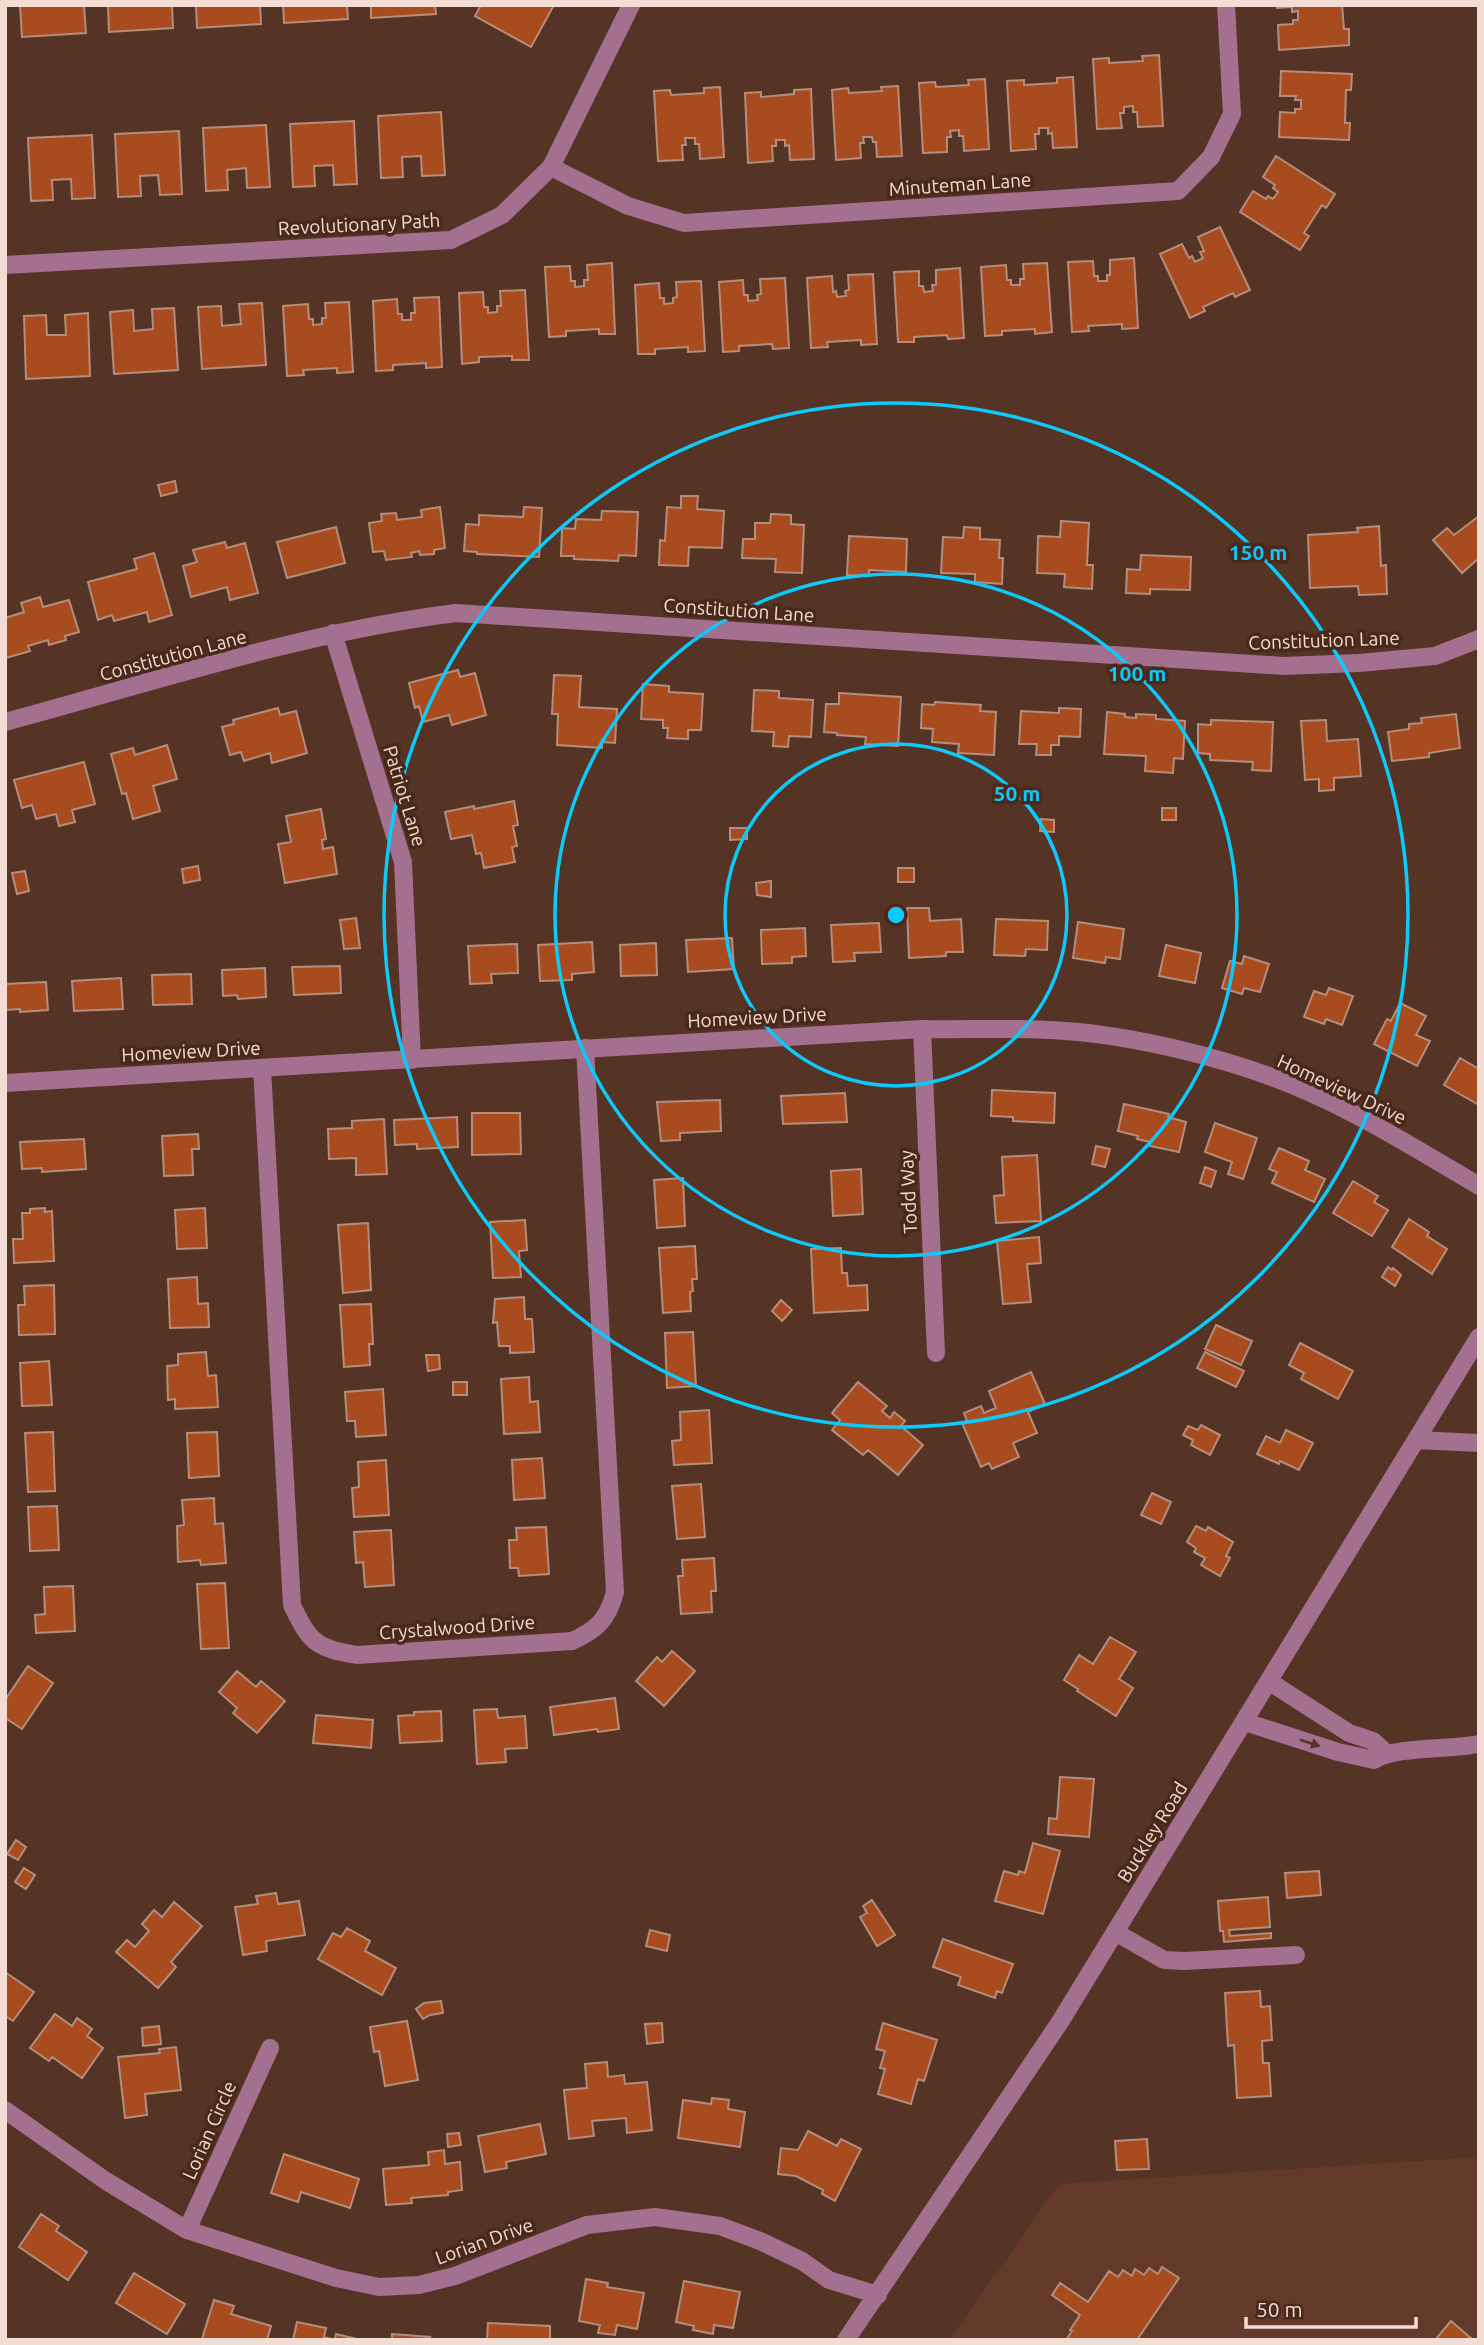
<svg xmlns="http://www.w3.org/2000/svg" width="1484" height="2345" viewBox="0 0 1484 2345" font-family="Ubuntu,sans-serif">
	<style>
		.built { fill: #633a29 }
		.building { fill: #a84b1f; stroke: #b58d7d; stroke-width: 2 }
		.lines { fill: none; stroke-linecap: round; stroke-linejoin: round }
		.minor { stroke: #a3708f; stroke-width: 18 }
		.oneway { fill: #57342c }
		.ring { fill: none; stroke: #0ecafa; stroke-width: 3.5 }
		.labels { text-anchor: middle; stroke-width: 7; stroke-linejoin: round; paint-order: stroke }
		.street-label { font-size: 19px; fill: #f2dcd3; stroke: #4a291b }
		.centre { fill: #0ecafa; stroke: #4a291b; stroke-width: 3.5 }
		.ring-label { font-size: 21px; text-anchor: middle; font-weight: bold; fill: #0ecafa; stroke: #4a291b; stroke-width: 7; stroke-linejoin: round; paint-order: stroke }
	</style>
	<rect width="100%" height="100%" fill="#553325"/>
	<path class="built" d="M1479,2157V2340H949L1059,2184Z"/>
	<path class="building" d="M20,5H84L86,33L22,37Z
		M108,5H172L173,28L109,32Z
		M196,5H260L261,24L197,28Z
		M283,5H347L348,19L284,23Z
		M371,5H435L436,14L371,18Z
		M481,5H554L531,47L475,16Z
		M1276,5H1342L1344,29H1349V45L1279,50L1278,25L1293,24V20H1298V11L1292,12V7L1277,8Z
		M1159,55L1163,126L1138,127L1137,112H1133V106L1124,107V113H1120L1122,128L1097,129L1093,59L1109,58V63L1143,61L1142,56Z
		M1281,71L1352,74L1351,90H1346L1345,123H1350L1349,140L1279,137L1280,112L1295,113V109H1301V100H1295L1296,96H1280Z
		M1073,77L1077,147L1053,148L1052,133L1048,134V128H1039V134H1035L1036,149L1011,151L1007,81L1024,80V85L1057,83V78Z
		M985,79L989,149L964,151L963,136H959V130L950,131L951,137H947V152L923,153L919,83L935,82L936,87L969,85L968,80Z
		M898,86L902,156L877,157L876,142H873L872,137H863L864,143H860L861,158L836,160L832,90L848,88L849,93L882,91L881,87Z
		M720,87L724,157L700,159L699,144H695V138H685L686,145H682L683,160L658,161L654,91L670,90L671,95L704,93V88Z
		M811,89L814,159L790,160L789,145L785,146V140H776V146H772L773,161L748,163L745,93L761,92V97L794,94V90Z
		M441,112L445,175L422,176L421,156L402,157L403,177L381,178L378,116Z
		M354,121L357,184L334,185L333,165L314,166L315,186L293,187L290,124Z
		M266,125L270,187L247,188L246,168L227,170L228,190L206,191L203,128Z
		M179,131L182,194L160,195L158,175L140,176L141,196L118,197L115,134Z
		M92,135L95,198L72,199L71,179L52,180L53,200L31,201L28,138Z
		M1276,156L1335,194L1326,208L1322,205L1304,233L1309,236L1300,250L1240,212L1253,191L1266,199L1268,196L1273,199L1278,192L1273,188L1275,185L1263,177Z
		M1220,227L1250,290L1235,297L1233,293L1203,307L1205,311L1190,318L1160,254L1182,244L1189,258L1192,256L1195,262L1203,258L1200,252L1204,251L1198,237Z
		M1134,258L1138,328L1122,329V324L1088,326L1089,331L1072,332L1068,262L1093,261L1094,276H1098V281H1107V275H1110V260Z
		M612,263L615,334H599V329L566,331V336L549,337L545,267L570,266L571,281H575V287L584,286V280H588L587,265Z
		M1047,263L1052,332L1035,334V329L1002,331V335L985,336L981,267L1006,265L1007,280H1011V285H1020V279H1024L1023,264Z
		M960,268L964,338L948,339L947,335L914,337V342H898L894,272L919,271V286H923L924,292L933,291L932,285H936V270Z
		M873,274L877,344L861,345V340L827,342L828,347L811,348L807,278L832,276L833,292L836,291L837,297L846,296L845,291L849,290L848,275Z
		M785,278L789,348L773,349L772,344L739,346V351L723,352L719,282L743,280L744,295H748V301L758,300L757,295L761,294L760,279Z
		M701,281L705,351L688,352V347L655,349V354H638L635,285L659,283L660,298H664V304L673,303V298L677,297L676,282Z
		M525,290L529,360H512V356L479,357V362L462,364L459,293L483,292L484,307H488V313L497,312V306H501L500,291Z
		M439,297L442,367L426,368V363L393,365V370L376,371L373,301L397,299L398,314H402V320H411V313H415L414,298Z
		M349,302L353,372L337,373V368L303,370L304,375L287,376L283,306L308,304L309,319H313V325L322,324V318H326L325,303Z
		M262,303L266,365L202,369L198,307L221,306L222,326L241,324L239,304Z
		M174,308L178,370L114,374L110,312L133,310L134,331L153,329L152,309Z
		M88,313L90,376L26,379L24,316L46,315L47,335H66L65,315Z
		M175,481L177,492L161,496L158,485Z
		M681,496H698L697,509L724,511L722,548L689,547L688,566L659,565L660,540L665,541L667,507L681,508Z
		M440,507L445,548L434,550V554L420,555L419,551L411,553L412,557L386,560L384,551L373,552L369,523L382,521L381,514L396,513L397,520L422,517L421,510Z
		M524,507L542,508L539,557L477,554V552L464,551L466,524L479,525V515L523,517Z
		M602,511L638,512L636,556L619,555L618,561L574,559V556H561L562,528L575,529L576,519L601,520Z
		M771,514L791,515V524L804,525L802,573L775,572L776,559L742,558L743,539H755V523H770Z
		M1479,516V558L1462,573L1433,540L1447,528L1454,535Z
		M1061,521L1089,523L1087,565H1093L1092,589L1064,587L1065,574L1037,573L1038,536L1060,537Z
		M1379,526L1381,566L1386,565L1387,594L1359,595L1358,586L1310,588L1308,535L1358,532L1357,528Z
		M336,527L345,563L287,578L277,542Z
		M964,527L980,528V539L1000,540L999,558H1003L1002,584L975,582V574L941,573L943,537L963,538Z
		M849,536L907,539L906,572L869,570V576L847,575Z
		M225,542L227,548L245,543L258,593L230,600L227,587L191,597L183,566L197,562L193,550Z
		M154,553L172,615L149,622L147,612L114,621L112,615L98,620L88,582L137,569L134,559Z
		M1141,555L1191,557L1190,590L1150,589V594L1126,593L1127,569L1140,570Z
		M40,597L43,607L69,600L79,632L65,636L66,640L49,645L48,640L28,646L30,651L6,658L5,618L24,612L21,603Z
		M458,670L460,677L475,673L486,715L452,725L449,715L423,722L419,706L415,708L409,683Z
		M554,675L581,676L579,707L617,709L615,743L602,742V748L557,745L558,714H552Z
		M643,684L669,686V692L703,694L701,730H688V739L667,738L668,728H663V720L641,719Z
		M754,690L779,691V698L813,700L811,737L789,736L788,747L773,746L774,732L752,731Z
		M839,693L901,697L898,746L865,744L866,737L837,735V733L824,732L826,704H839Z
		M935,702L981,705L980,711L996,712L994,755L958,753L959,744L932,742L933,729L921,728L922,704L934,705Z
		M278,708L280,715L296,711L307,753L272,763L270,753L244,761L241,752L230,755L222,727L234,724L233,720Z
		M1059,708L1081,709L1080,737L1059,736V745H1051V755H1036L1037,744H1019L1021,711L1059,713Z
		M1107,712L1125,714V717L1136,718V714L1156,715V719L1185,721L1183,759L1174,758L1173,773L1145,771L1146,756L1104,754Z
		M1456,714L1460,748L1429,753V757L1392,761L1388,732L1409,729V724L1422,723L1421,718Z
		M1211,720L1273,722L1271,771L1252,770L1253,762L1210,760V754L1198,753V724L1211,725Z
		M1326,720L1327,741L1358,739L1361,776L1334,778V790L1319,791V779L1305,780L1301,721Z
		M167,745L177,779L153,786L160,811L133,819L126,793L122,794L111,754L133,748L135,755Z
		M84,762L95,804L72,810L75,822L59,826L56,814L36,819L32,805L22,808L14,780Z
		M514,801L518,825L513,826L517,846L512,847L515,862L484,868L481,853L476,854L472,835L451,839L445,812L474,806V809Z
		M1162,808H1176V820H1162Z
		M321,809L326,839L322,840L323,849L333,847L337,874L285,883L278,844L291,842L286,816Z
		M1041,819L1054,820V832L1040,831Z
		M730,828H747V839L730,840Z
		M198,866L200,880L184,883L182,869Z
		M898,868H914V882H898Z
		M25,871L29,891L17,894L12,873Z
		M771,881V897L757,895L756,883Z
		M907,908H929L930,921L961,919L963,952H946V956L909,958Z
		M356,918L360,948L344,949L340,920Z
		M996,919L1048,921L1047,950L1026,949L1025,956L994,955Z
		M1078,922L1124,929L1120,959L1106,957L1105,963L1073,958Z
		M879,923L881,952L854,953L855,961L833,962L831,925Z
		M805,928L806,956L792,957V963L762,964L761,930Z
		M732,938L734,969L688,972L686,940Z
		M592,942L594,972L572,974V980L540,981L538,945Z
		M656,943L657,975L621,976L620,945Z
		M517,944L518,973L491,974L492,983L470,984L468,946Z
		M1166,945L1201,953L1195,983L1159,976Z
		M1244,956L1269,964L1260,992L1244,988L1242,994L1222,988L1230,961L1242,964Z
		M340,966L341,993L294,995L292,967Z
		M265,968L266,997L238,999L237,995L223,996L222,970Z
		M191,974L192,1004L153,1005L152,975Z
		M121,978L123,1009L74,1011L72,981Z
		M46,982L48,1010L20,1012V1009L6,1010L5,984Z
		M1329,988L1353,996L1342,1025L1326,1019L1324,1024L1304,1017L1314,991L1326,995Z
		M1400,1003L1426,1016L1416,1035L1430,1041L1417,1066L1374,1044L1387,1019L1391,1021Z
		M1460,1058L1479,1069V1105L1444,1085Z
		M992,1090L1055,1093L1054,1123L1013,1121V1117L991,1116Z
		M845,1093L847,1122L783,1124L781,1096Z
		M720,1100L721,1131L680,1133V1140L661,1141L657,1102Z
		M1124,1104L1169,1114L1168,1117L1186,1122L1179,1152L1150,1146V1142L1137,1139L1138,1136L1118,1131Z
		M472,1113H520L521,1154L472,1155Z
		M457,1117L458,1147L417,1149V1144L395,1145L394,1120Z
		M384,1119L387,1174L356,1175V1158L329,1159L328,1129L352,1128V1121Z
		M1215,1123L1257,1138L1243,1179L1228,1174L1232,1162L1205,1152Z
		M198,1134L199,1149H192L193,1175L164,1176L162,1136Z
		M84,1139L86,1169L42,1172V1168L22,1169L20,1142Z
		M1096,1146L1110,1149L1105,1167L1092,1164Z
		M1279,1148L1309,1161L1305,1170L1325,1179L1314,1202L1272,1183L1277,1172L1269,1169Z
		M1037,1155L1041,1221L996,1223L994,1196L1004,1195L1002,1157Z
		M1205,1167L1216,1171L1211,1187L1200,1183Z
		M861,1169L863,1214L833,1216L831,1171Z
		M683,1178L685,1226L657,1228L654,1180Z
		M1353,1181L1378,1196L1374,1202L1388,1210L1372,1236L1333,1213Z
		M45,1208V1212L52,1211L54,1261L14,1263L13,1239H23L22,1213H30V1209Z
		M205,1208L207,1248L177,1249L175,1210Z
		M1409,1219L1429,1232L1427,1236L1447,1249L1432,1274L1392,1247Z
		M525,1220L527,1250L519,1251L521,1277L493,1278L490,1222Z
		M368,1223L371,1290L343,1293L338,1225Z
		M1039,1237L1041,1263L1027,1264L1031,1302L1003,1304L997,1241Z
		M695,1246L697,1279H692L693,1291L690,1292L691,1311L663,1313L659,1248Z
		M841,1248L842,1273H847L848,1286L867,1285L868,1310L814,1313L811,1249Z
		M1388,1267L1392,1270L1393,1268L1401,1275L1395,1286L1382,1277Z
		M197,1277L198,1304L208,1303L209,1327L170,1328L168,1279Z
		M54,1285L55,1334L19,1335L18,1305H25L24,1286Z
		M524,1297L525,1319H532L534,1352L510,1353V1346H499L497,1322L493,1323L495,1299Z
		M781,1300L792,1310L782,1321L772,1311Z
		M371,1304L373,1344H369L370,1365L344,1367L340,1305Z
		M1216,1325L1252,1341L1241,1365L1205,1349Z
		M693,1332L696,1386L667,1388L665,1333Z
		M1300,1343L1353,1371L1338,1399L1301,1379L1304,1373L1289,1365Z
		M206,1352L208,1376L216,1375L218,1407L175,1409V1399L168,1400L167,1366L178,1365V1354Z
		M1205,1352L1244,1371L1236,1387L1197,1368Z
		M426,1355H439L440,1369L428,1371Z
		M49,1361L52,1405L22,1406L20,1363Z
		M1031,1372L1045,1404L1028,1412L1037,1433L1013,1443L1019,1457L992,1469L989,1463L981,1467L962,1423L967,1421L964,1413L981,1406L984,1413L996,1408L989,1391Z
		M529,1377L530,1402L538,1401L540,1432L504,1434L501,1379Z
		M453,1382H467V1395H453Z
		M858,1382L887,1406L882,1411L890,1418L894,1412L905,1421L901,1426L923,1445L898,1475L868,1450L863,1455L832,1430L840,1420L832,1413Z
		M383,1389L386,1435L356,1437L355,1421H347L345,1392Z
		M709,1410L712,1463L674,1465L672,1441L681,1440L680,1412Z
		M1201,1425L1220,1435L1210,1455L1191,1445L1193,1440L1183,1435L1188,1426L1198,1430Z
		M1286,1430L1313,1443L1299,1470L1280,1461L1279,1464L1257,1454L1266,1436L1280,1443Z
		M53,1432L55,1491L28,1492L25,1433Z
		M217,1432L219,1476L189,1478L187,1433Z
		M542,1458L545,1498L514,1500L512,1460Z
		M386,1460L389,1515L354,1517L352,1488L359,1487L358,1462Z
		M701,1484L705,1537L677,1539L672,1486Z
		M1152,1493L1171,1502L1161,1524L1141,1515Z
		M214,1498L215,1524L223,1523L226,1563L201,1565L200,1560L178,1562L177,1526L184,1525L182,1500Z
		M57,1506L59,1550L30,1551L28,1507Z
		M1196,1526L1206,1531L1208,1527L1233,1542L1226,1556L1230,1558L1220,1576L1201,1565L1205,1558L1194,1552L1196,1548L1187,1542Z
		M546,1527L549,1574L519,1576L518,1568H510L509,1540H517L516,1528Z
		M391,1530L394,1585L365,1587L363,1562L356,1563L354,1532Z
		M714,1558L716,1591H711L712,1612L681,1614L678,1576H683L682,1560Z
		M225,1583L229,1648L201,1649L197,1584Z
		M73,1586L75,1631L36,1633L35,1615L45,1614L44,1587Z
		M1110,1637L1136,1652L1119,1679L1133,1688L1116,1716L1077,1691L1078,1689L1064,1680L1079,1655L1093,1664Z
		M672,1651L695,1671L664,1706L636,1681L657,1657L662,1662Z
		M28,1666L53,1683L22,1729L5,1718V1700Z
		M237,1671L256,1687L261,1681L285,1701L257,1733L233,1713L237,1708L219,1692Z
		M615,1698L619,1729L598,1732L597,1729L554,1735L550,1707Z
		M497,1709L498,1718L525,1716L527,1748L505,1749L506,1762L477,1764L474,1710Z
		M441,1711L442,1741L400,1743L398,1716L414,1715V1712Z
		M316,1715L373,1720L371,1748L313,1743Z
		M1060,1777L1094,1779L1089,1837L1048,1834L1049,1818L1057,1819Z
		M16,1840L26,1847L18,1860L7,1854Z
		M1033,1843L1060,1851L1043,1914L995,1901L1004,1871L1018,1875L1019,1871L1025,1873Z
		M24,1868L35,1875L26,1889L15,1882Z
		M1319,1871L1321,1895L1287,1898L1285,1873Z
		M276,1893L278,1904L299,1901L305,1935L266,1941L267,1951L243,1955L235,1907L258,1904L256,1896Z
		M1268,1897L1270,1927L1229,1930L1230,1936L1271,1933V1938L1224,1942L1223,1931H1220L1218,1901Z
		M872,1900L895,1935L877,1946L860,1917L867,1913L863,1906Z
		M174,1902L202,1926L171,1962L176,1967L158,1988L116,1952L127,1940L135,1947L149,1931L142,1924L154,1910L162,1917Z
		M347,1928L370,1941L365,1951L396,1968L382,1995L318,1959L333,1933L341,1937Z
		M650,1930L670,1935L667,1951L646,1946Z
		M943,1939L1013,1964L1002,1993L997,1991L995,1998L958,1985L961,1977L933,1967Z
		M5,1972L34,1992L13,2021L5,2016Z
		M1260,1991L1261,2007L1270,2006L1272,2040L1262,2041L1263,2063H1269L1271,2096L1237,2098L1234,2045L1228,2046L1225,1993Z
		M441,2001L443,2013L430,2015L423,2019L416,2009L424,2003Z
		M55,2014L72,2026L77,2018L92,2029L87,2036L103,2048L82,2078L52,2057L49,2061L30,2048Z
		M407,2021L418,2080L385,2086L379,2051L374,2052L370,2027Z
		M662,2023L663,2042L647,2044L645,2024Z
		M883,2023L937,2040L924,2081L918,2079L911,2104L878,2094L885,2069L880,2068L885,2051L876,2049Z
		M159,2026L161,2044L143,2046L142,2028Z
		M176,2047L181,2090L145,2094L147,2115L125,2118L118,2057L160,2053L159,2049Z
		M607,2062L608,2077L624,2075L625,2084L647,2082L652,2130L627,2133L626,2118L592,2121L594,2136L569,2139L564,2090L587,2088L585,2064Z
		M712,2098L729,2100L728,2109L745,2112L740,2147L678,2138L683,2100L711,2104Z
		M540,2124L546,2154L506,2162L507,2168L485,2172L478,2136Z
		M808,2131L837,2146L841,2139L861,2149L835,2201L822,2194L823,2190L796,2176L778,2174L781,2148L798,2150Z
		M459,2133L461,2145L448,2147L447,2134Z
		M1147,2139L1149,2169L1117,2170L1115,2141Z
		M444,2150L445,2164L460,2162L462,2190L448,2192V2195L411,2198L412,2203L386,2205L383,2169L429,2165L428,2152Z
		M284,2154L359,2179L350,2208L301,2192L298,2202L271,2193Z
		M41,2214L59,2226L56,2231L87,2252L68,2280L19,2247Z
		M1162,2267L1179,2278L1137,2340H1066L1072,2331L1070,2330L1080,2315L1052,2295L1060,2283L1088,2302L1109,2271L1118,2277L1123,2270L1132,2276L1135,2269L1144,2275L1149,2268L1158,2274Z
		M134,2273L185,2304L167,2334L116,2303Z
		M586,2279L608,2283L607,2287L644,2293L637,2329L617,2325L615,2335L598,2333L600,2325L579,2321Z
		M684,2281L740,2292L733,2328L714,2325L713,2334L693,2330L694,2326L676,2322Z
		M214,2300L234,2306L231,2314L271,2326L267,2340L202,2339Z
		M1451,2321L1473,2340H1435Z
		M297,2322L326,2328L324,2337L335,2340L336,2334L361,2340H293Z
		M488,2323L550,2326V2340H487Z
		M392,2334L430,2337L429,2340H392Z"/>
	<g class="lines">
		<path class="minor" d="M551,167L628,206L684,223L1178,191L1211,157L1232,114L1226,5
			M5,265L451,240L502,215L551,167L631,5
			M333,633L403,862L412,1060
			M5,722C154,682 303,632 456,613L1284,666L1359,663L1435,656L1479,639
			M922,1029L936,1353
			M262,1068L292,1605C310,1643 316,1648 357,1655L572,1641C597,1630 608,1619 615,1592L585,1048
			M5,1083L922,1029C969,1030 1018,1027 1065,1031C1135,1036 1227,1058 1292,1085C1358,1112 1418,1150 1479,1186
			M1416,1440L1479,1443
			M1270,1682L1349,1733L1373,1741L1385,1752
			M1245,1722L1338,1752L1374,1760C1396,1746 1449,1750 1479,1744
			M1115,1932L1164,1960L1185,1961L1296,1955
			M5,2110L106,2181L187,2230L336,2278L379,2287L419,2285L455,2276L587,2225L655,2217L720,2226L760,2241L802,2261L829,2280L878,2295
			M187,2230L270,2048
			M846,2340L1060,2022L1479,1337"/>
	</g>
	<defs><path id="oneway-solid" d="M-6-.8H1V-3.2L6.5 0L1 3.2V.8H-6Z" transform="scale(1.75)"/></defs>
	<use class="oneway" href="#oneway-solid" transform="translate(1310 1743) rotate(18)"/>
	<g class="ring">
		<circle cx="896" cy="915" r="171"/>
		<circle cx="896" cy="915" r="341"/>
		<circle cx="896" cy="915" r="512"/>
	</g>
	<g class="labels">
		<g class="street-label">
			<text transform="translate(960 184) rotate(-4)" y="7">Minuteman Lane</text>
			<text transform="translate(359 224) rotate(-3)" y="7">Revolutionary Path</text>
			<text transform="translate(739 610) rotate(4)" y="7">Constitution Lane</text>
			<text transform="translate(1324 640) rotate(-2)" y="7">Constitution Lane</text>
			<text transform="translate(173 655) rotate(-15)" y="7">Constitution Lane</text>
			<text transform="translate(405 796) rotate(73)" y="7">Patriot Lane</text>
			<text transform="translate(757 1017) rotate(-3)" y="7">Homeview Drive</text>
			<text transform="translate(191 1051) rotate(-3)" y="7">Homeview Drive</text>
			<text transform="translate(1342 1089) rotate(25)" y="7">Homeview Drive</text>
			<text transform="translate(908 1192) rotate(-93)" y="7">Todd Way</text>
			<text transform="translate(457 1627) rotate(-4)" y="7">Crystalwood Drive</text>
			<text transform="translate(1152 1832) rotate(-58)" y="7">Buckley Road</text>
			<text transform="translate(209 2130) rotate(-66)" y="7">Lorian Circle</text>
			<text transform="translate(484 2241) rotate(-20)" y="7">Lorian Drive</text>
		</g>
	</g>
	<circle cx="896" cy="915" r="10" class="centre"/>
	<g class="ring-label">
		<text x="1258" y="560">150 m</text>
		<text x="1137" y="681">100 m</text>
		<text x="1017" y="801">50 m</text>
	</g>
	<rect width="1484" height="2345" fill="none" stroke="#f2dcd3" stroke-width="14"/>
	<path d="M1246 2317v10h170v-10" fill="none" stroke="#f2dcd3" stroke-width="3.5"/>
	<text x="1256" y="2317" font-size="21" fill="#f2dcd3" stroke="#4a291b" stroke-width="5" paint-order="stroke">50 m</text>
</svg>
